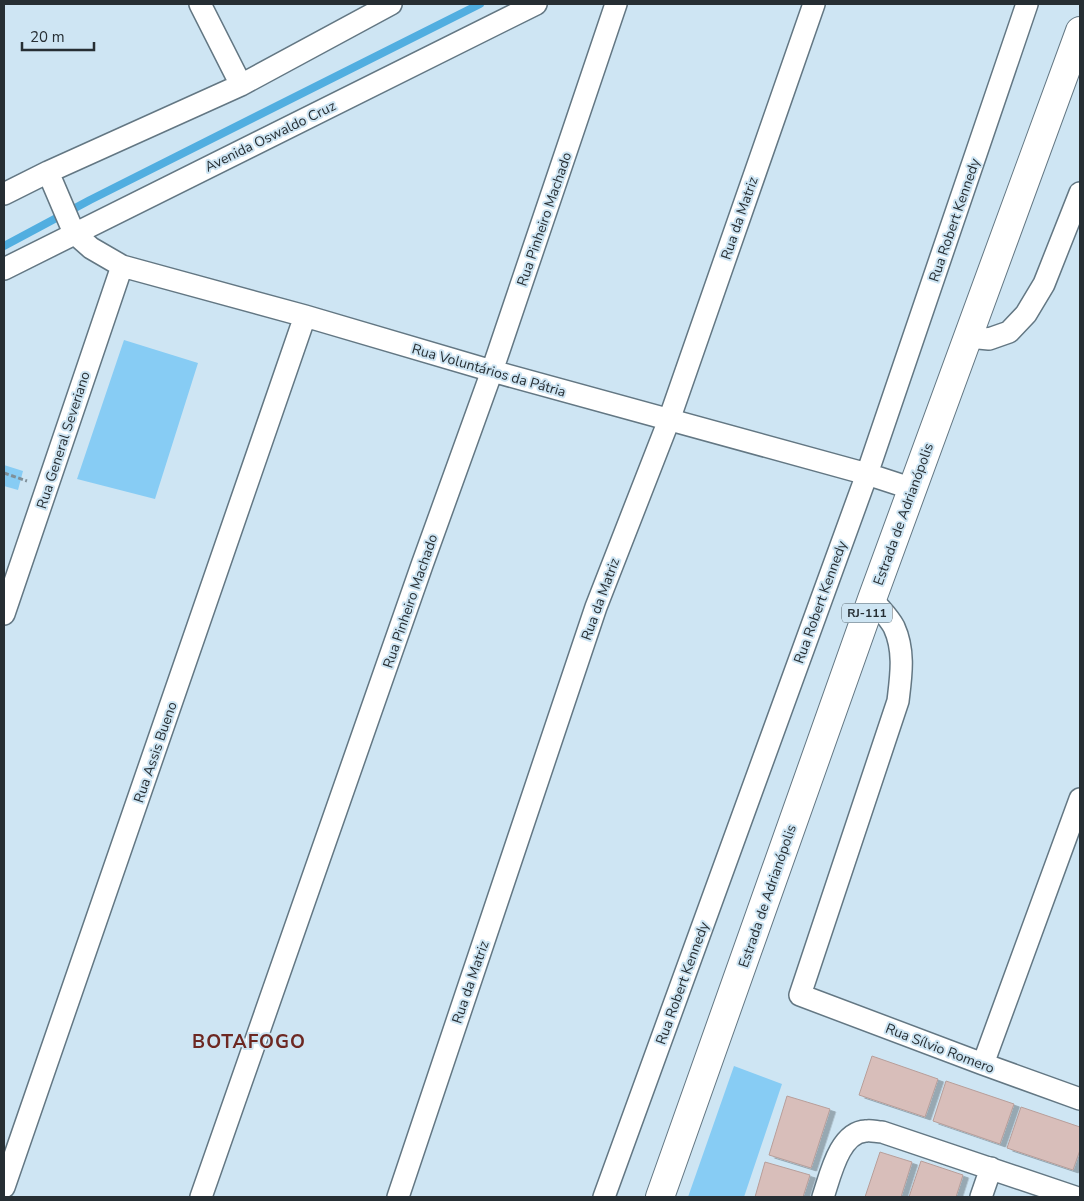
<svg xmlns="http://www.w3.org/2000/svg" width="1084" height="1201" viewBox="0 0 1084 1201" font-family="'Nunito Sans',sans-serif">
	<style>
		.green { fill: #87ccf4 }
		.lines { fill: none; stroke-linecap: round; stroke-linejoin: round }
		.stream { stroke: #51aee0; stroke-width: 8 }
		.building { fill: #d8beba; stroke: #b79e9a; filter: url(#shadow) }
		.street-casing { stroke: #637783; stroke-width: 24 }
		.primary-casing { stroke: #637783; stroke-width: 30 }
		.path { stroke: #7f8f98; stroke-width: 3; stroke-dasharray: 5 2.5; stroke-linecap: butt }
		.street { stroke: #fff; stroke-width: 21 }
		.primary { stroke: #fff; stroke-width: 28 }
		.labels { text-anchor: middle; stroke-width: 4; stroke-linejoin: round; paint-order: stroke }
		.shield { fill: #cee5f3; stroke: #58656d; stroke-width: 1 }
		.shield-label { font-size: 12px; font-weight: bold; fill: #262e33 }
		.street-label { font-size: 14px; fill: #262e33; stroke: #cee5f3 }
		.district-label { font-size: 19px; font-weight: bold; letter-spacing: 1px; fill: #6d2822; stroke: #cee5f3 }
	</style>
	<defs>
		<filter id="shadow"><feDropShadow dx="5.5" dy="3" stdDeviation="0" flood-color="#0004"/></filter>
	</defs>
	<rect width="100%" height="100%" fill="#cee5f3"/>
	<path class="green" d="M124,340L198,363L155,499L77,479Z
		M4,465L23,471L18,490L4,486Z
		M734,1066L782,1084L744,1197H688Z"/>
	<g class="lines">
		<path class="stream" d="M4,246L90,200L480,4"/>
	</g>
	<path class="building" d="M872,1056L938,1079L925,1117L859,1095Z
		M946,1081L1014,1104L1000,1144L933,1121Z
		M787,1096L830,1109L811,1168L769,1155Z
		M1021,1107L1080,1127V1150L1073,1170L1007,1148Z
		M880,1152L912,1162L901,1197H865Z
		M921,1161L963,1175L956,1197H909Z
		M765,1162L810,1175L803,1197H755Z"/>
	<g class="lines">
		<g class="street-casing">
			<path id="street" d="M200,4L241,85
				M48,172L74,233L91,248L122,266L305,316L492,371L867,474L913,489
				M4,194L48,172L241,85L391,4
				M4,269L536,4
				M968,337L989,339L1009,332L1026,314L1044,284L1080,193
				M872,599C879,608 889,617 894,627C905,651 901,676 898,701L800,995L983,1064L1080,1099
				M4,614L122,266
				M983,1064L1080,799
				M4,1187L305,316
				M201,1197L422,565L492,371L616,4
				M398,1197L596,607L669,420L814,4
				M604,1197L867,474L1027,4
				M823,1197C830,1177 839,1132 866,1131C871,1130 877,1132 882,1132L1075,1197
				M981,1197L991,1168"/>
		</g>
		<g class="primary-casing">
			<path id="primary" d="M660,1197L872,599L1080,31"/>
		</g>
		<path class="path" d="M4,473L27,481"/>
		<use href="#street" class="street"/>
		<use href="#primary" class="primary"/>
	</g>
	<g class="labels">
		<rect class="shield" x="842" y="603.5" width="50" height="19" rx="4"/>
		<g class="shield-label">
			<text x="867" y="617">RJ-111</text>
		</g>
		<g class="street-label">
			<text transform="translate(270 136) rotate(-26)" y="5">Avenida Oswaldo Cruz</text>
			<text transform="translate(739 218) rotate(-71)" y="5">Rua da Matriz</text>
			<text transform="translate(544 219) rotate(-71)" y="5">Rua Pinheiro Machado</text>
			<text transform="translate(954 220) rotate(-71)" y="5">Rua Robert Kennedy</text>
			<text transform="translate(489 370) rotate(16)" y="5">Rua Voluntários da Pátria</text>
			<text transform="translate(63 440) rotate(-72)" y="5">Rua General Severiano</text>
			<text transform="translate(903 514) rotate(-70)" y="5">Estrada de Adrianópolis</text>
			<text transform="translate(600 599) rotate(-70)" y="5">Rua da Matriz</text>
			<text transform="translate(410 601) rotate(-71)" y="5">Rua Pinheiro Machado</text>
			<text transform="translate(820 602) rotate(-70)" y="5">Rua Robert Kennedy</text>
			<text transform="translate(155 752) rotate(-71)" y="5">Rua Assis Bueno</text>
			<text transform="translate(767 896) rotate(-71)" y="5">Estrada de Adrianópolis</text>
			<text transform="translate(470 982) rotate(-71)" y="5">Rua da Matriz</text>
			<text transform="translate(682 983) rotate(-70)" y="5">Rua Robert Kennedy</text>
			<text transform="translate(940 1048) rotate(21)" y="5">Rua Sílvio Romero</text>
		</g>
		<g class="district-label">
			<text x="249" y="1048">BOTAFOGO</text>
		</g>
	</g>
	<rect width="1084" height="1201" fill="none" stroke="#262e33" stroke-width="10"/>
	<path d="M22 42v8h72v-8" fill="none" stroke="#262e33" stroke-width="2.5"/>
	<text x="30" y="42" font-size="15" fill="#262e33" stroke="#cee5f3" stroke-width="4" paint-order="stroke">20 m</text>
</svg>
